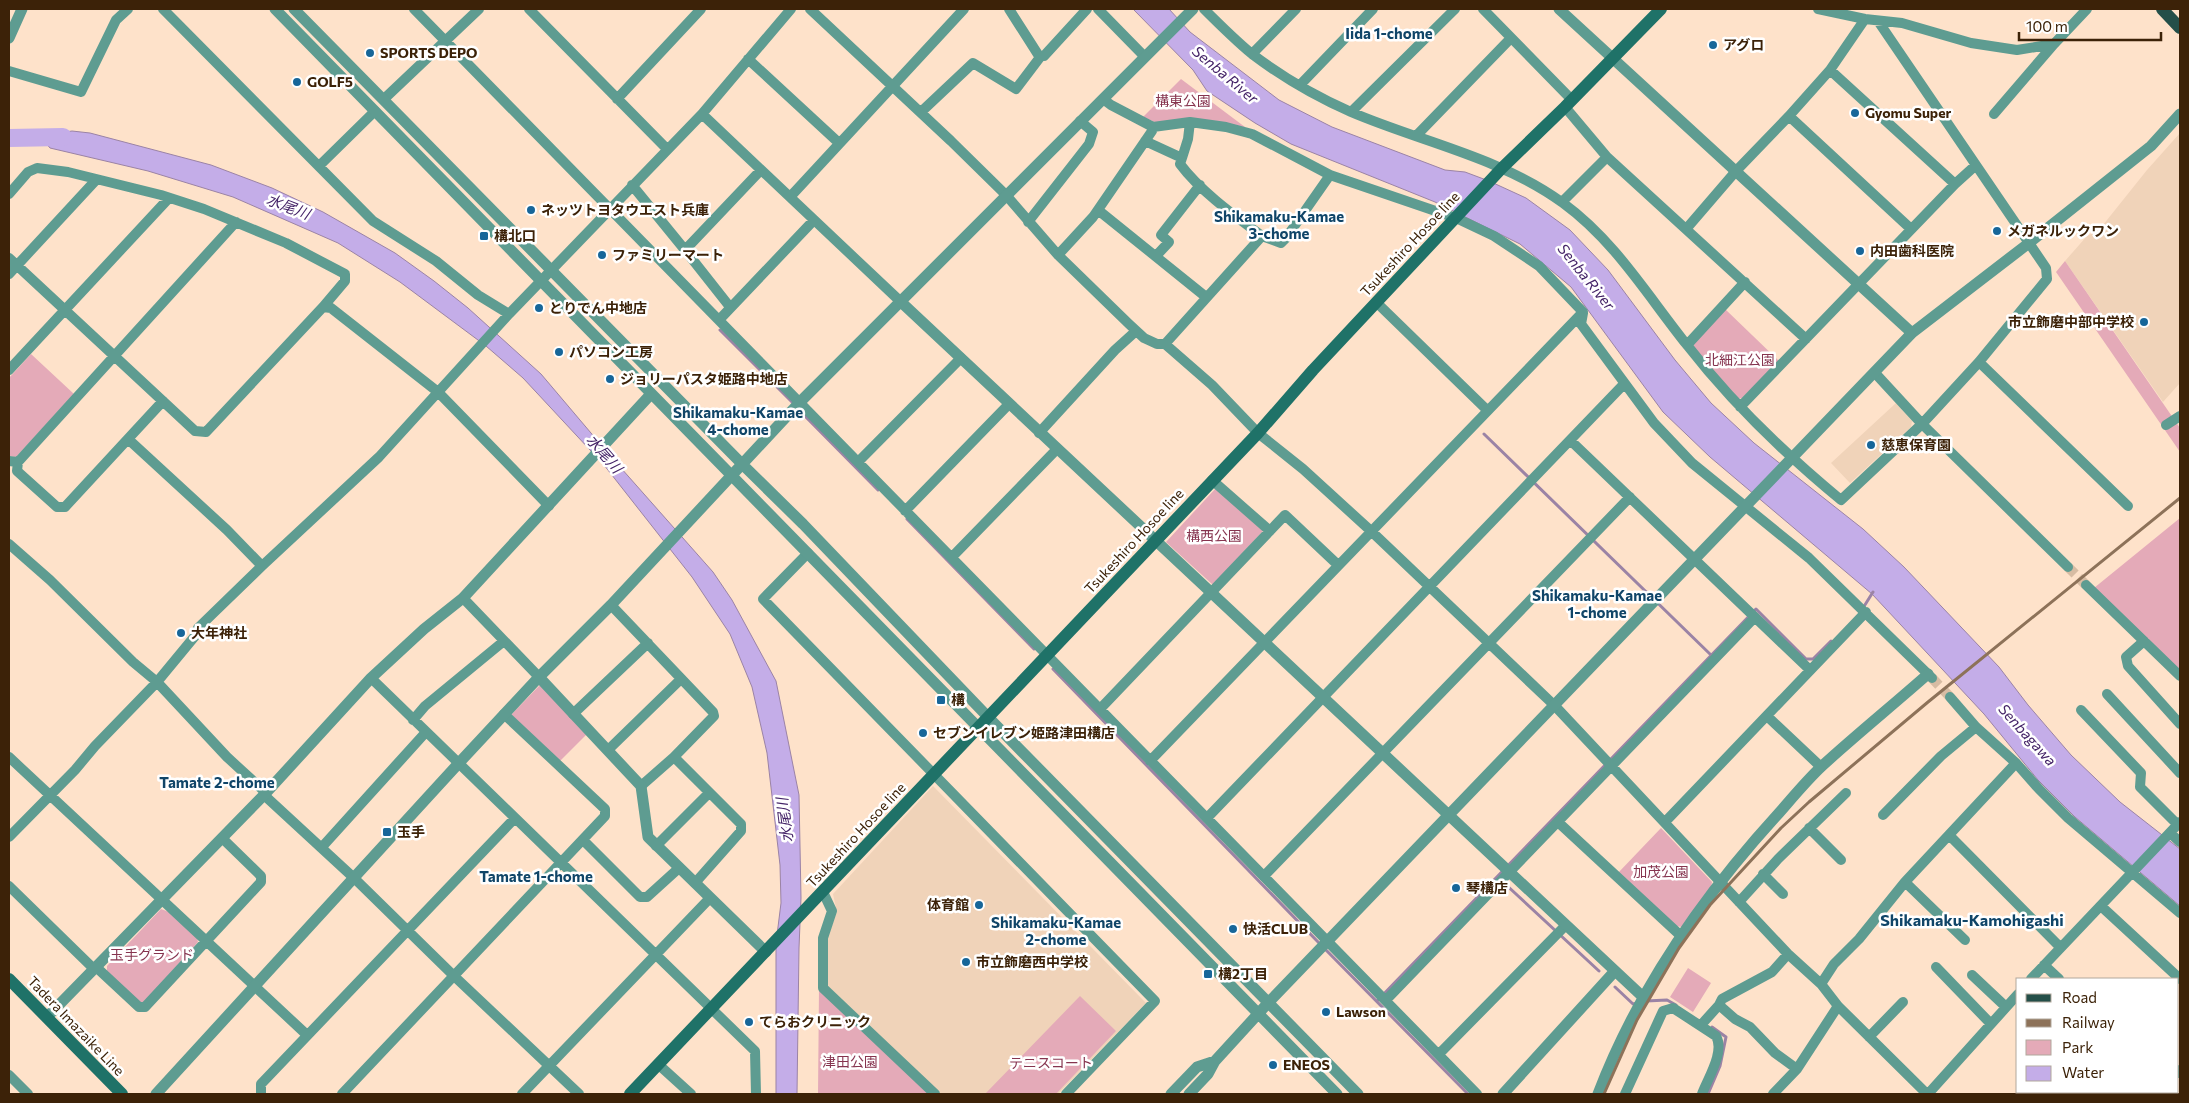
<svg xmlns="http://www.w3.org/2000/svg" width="2189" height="1103" viewBox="0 0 2189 1103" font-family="Commissioner,'Noto Sans JP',sans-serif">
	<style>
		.built { fill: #f0d3b9 }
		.green { fill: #e4aab8 }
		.water { fill: #c4ade8; stroke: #9b83a5 }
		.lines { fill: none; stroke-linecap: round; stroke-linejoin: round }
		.stream { stroke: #9b83a5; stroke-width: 3 }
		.river { stroke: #c4ade8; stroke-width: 18 }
		.minor-tunnel { stroke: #d7bca3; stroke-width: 10; stroke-dasharray: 10 5; stroke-linecap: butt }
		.minor { stroke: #5e9c91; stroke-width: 10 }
		.tertiary { stroke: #5e9c91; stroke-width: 11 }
		.secondary { stroke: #1f7268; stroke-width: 12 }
		.primary { stroke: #244f49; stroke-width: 12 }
		.rail { stroke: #8d7259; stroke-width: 3 }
		.poi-dot { fill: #176699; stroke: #fff; stroke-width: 2 }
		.labels { text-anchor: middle; stroke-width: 5; stroke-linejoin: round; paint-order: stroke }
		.poi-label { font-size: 14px; font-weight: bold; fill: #3c2208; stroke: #fff; text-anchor: start }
		.park-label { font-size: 14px; fill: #86344f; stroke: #fff }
		.street-label { font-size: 14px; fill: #3c2208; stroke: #fff }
		.neighbourhood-label { font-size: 15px; font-weight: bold; fill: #104568; stroke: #fff }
		.water-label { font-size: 15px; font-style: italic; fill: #442367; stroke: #fff }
		.quarter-label { font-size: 16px; font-weight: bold; fill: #104568; stroke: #fff }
	</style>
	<rect width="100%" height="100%" fill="#fee2ca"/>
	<path class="built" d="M2180,133V383L2163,402L2065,261L2087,236L2099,230L2147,170Z
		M1896,403L1912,421L1911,427L1850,483L1831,463Z
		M933,786L1146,1003L1058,1094H941L827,985V939L837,912L833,894Z"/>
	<path class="green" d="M1181,79L1245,127L1157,123L1143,117Z
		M2065,261L2180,428V452L2056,272Z
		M1725,309L1779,361L1742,398L1738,399L1693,348V344Z
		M31,354L74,394L16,457L9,456V378Z
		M1216,488L1263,531L1213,585L1166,542Z
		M2180,518V671L2094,588Z
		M540,685L587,734L560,761L511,715Z
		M1661,828L1712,882L1711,888L1682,927L1676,926L1618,873Z
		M161,909L169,912L197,938L198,942L145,1002H139L107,972V966Z
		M1688,968L1711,983L1693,1012L1670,997Z
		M819,989L929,1094H818Z
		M1080,996L1116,1031L1056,1094H985Z"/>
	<path class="water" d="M1133,9H1169L1190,32L1279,100L1332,127L1445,170L1465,172L1489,181L1526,198L1570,230L1608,270L1675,360L1711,403L1754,443L1863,529L1904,567L1999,667L2028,705L2071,755L2120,802L2180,849V906L2075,817L2038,780L1984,714L1872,594L1710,457L1663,412L1571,287L1520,244L1435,202L1291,144L1255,123L1207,91L1193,70Z
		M72,131L90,133L211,165L272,188L323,212L395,253L434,281L468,308L541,374L613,459L713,572L732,600L776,681L799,795L801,898L799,948L797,1094H776V943L781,903L780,865L767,753L752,687L730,634L692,577L604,465L523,378L486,346L400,282L338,243L233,197L148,171L50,148L40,136Z"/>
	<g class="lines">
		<path class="stream" d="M720,330L794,404
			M798,409L878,490
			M1484,434L1711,655
			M907,519L1034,649
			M1863,608L1873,592
			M1053,669L1320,944
			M1503,882L1599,971
			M1325,949L1468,1094
			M1615,987L1633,1004L1638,1003
			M1377,1001L1756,609L1806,659H1813L1831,641
			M1646,1001L1667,1000L1676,1005
			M1708,1094L1720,1066L1726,1037L1712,1027"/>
		<path class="river" d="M9,138L63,137"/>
		<path class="minor-tunnel" d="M2068,567L2086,585
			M1932,678L1950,697"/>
		<path class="minor" d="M163,9L373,221L436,261L478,295L509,314
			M414,9L1477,1094
			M529,9L667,149
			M810,9L951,141L1006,195L1058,255L1129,324L1144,338L1157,344H1165L1212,385L1258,433L1303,469L1371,531L1555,706L1788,954L1821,984L1838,1006L1927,1094
			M1009,9L1039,56H1044L1087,9
			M1098,9L1144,56
			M1204,9C1219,24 1235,40 1252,54C1281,76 1317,97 1351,112C1421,142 1500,157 1563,203C1615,241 1647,295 1687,345C1732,403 1784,453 1841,500L1922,424L1979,362L2047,279L2046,268L1878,21
			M1483,9L1572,100
			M1818,9L1865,19L1902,23L1971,43L2017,50L2054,44L2087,9
			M1252,54L1296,9
			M748,59L839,143
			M9,71L81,92L116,20L128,9
			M1300,85L1373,9
			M384,99L479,9
			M617,99L701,9
			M1103,99L1111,105L1153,127L1190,122L1226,127L1252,134L1330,175L1456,218L1494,236L1539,266L1583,312
			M1565,107L1607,157
			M921,112L973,63L1016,89L1041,56
			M1351,112L1455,9
			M702,114L901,302
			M1994,114L2054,44
			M1789,116L1911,229
			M1416,136L1511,38
			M1145,141L1182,158L1180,164C1200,191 1235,216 1262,236
			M1182,158L1188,139L1190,122
			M319,166L375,111
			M1955,184L1976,165
			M632,185L685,250
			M9,194L28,172L37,168L68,172L161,195L204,209L286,243L345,274V281L323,307L206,432L195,431L9,258
			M790,197L964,9
			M1562,202L1607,157L1806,339
			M1098,210L1206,297
			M1028,222L1089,144L1093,132L1080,121
			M1687,228L1736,171L1789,116L1830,70L1865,19
			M1058,255L1093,217L1152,131L1153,127
			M1156,256L1169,242L1161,235L1200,185
			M9,274L96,180
			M1376,302L1487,410
			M323,307L331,308L438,392L549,506
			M730,307L685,250L761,170
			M1583,313L1581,324L1654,423L1692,463L1809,558L1932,678
			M719,320L814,220
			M1165,344L1262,236L1281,243L1286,238L1330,175
			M1687,345L1745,282
			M1979,362L2128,506
			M9,370L169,198
			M1875,373L1922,424L2068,567
			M1740,407L1955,184L1830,70
			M2166,425L2180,416
			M1039,433L1115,350L1136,331
			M128,439L227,530L262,566
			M1571,441L1810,670
			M9,461L18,462L236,222
			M18,462L17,471L57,507H65L163,401
			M858,462L961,358
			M1212,480L1270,531
			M905,511L1009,404
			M9,544L50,580L133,662L157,682L227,757L264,791V795L354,878L454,976L579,1094
			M808,553L763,599L1155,1001L1066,1094
			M952,557L1057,449
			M2086,585L2180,676
			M463,598L539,677
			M611,605L713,712L714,716L674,757L641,786
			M2144,641L2126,657L2128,666L2180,724
			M371,678L755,1051L756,1094
			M2107,694L2180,773
			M1950,697L1976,727L2016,763L2039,789L2068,818L2180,913
			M1100,709L1285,515L1338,565
			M2081,710L2141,773L2140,787L2177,824
			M573,714L648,643
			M1767,716L1821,767
			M413,720L425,706L504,641
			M608,750L681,679
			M9,757L307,1035
			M674,757L741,824V831L695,883
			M1150,761L1583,312
			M1883,815L1941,756L1976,727
			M1207,818L1624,384
			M1665,822L1866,612
			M1559,823L1681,936
			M1809,828L1841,860
			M2170,833L2180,842
			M1950,836L2060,947
			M9,837L75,770L95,746L157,682L195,636L198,628L262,566L379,457L509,314L702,114L791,9
			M583,840L640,897H647L679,868
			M656,846L709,793
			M322,847L426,732
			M1763,874L1783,894
			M1264,876L1630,497
			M1905,882L1965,940
			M9,886L94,969
			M823,892L832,911L823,938V988L935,1094
			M1739,902L1778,859L1846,793
			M2102,907L2180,979
			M2044,965L2059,979
			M96,967L139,1007H145L261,882V876L222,838
			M1936,967L1991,1024
			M1972,975L2006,1007
			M2031,979L2180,822
			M1821,984L1834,964L1859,939L1905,882L2016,763
			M1386,1000L1755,617
			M1719,1005L1735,1019L1750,1027L1775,1053L1797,1069
			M1701,1025L1719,1005L1722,999L1772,972L1788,954
			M1869,1037L1903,1002
			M1439,1054L1565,926
			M659,1065L691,1094
			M2178,1073L2180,1070
			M9,1075L28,1094
			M261,1094V1084L515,818
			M342,1094L605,816V809L504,714
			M522,1094L710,898
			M1625,1094L1663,1011L1673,1008L1716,1036C1725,1052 1708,1078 1702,1094
			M1773,1094L1797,1069L1838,1006
			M1928,1094L2018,994
			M2162,1094L2165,1092"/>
		<path class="tertiary" d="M275,9L1337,1094
			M294,9L743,465L803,524L988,717L1358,1094
			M1559,9L1912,333
			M9,38L22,9
			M901,302L1643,997
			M539,677L641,786L648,837L766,952
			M47,1017L264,795L371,678L424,629L463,598L651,394
			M156,1094L458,764L539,677L611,605L800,402L1193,9
			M1171,1094L1197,1067L1215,1061
			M1189,1094L1208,1074L1215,1061L1268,1003L1912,333L2029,243L2151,146L2180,114
			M1503,1094L1614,972
			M1598,1094C1638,989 1704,895 1779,813C1793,797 1807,780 1822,766C1857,734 1893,705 1928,674"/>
		<path class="secondary" d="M9,979L122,1094
			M630,1094L1258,433L1313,370L1502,168L1565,107L1661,9"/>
		<path class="primary" d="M2162,9L2180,28"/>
		<path class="rail" d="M1604,1094L1637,1020L1679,948L1710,905L1781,828L1809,802L1928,702L2180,498"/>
	</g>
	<g class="poi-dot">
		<circle cx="1713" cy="45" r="5"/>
		<circle cx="370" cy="53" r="5"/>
		<circle cx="297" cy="82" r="5"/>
		<circle cx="1855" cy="113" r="5"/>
		<circle cx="531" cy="210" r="5"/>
		<circle cx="1997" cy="231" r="5"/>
		<rect x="479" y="231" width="10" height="10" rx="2.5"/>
		<circle cx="1860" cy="251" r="5"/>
		<circle cx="602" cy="255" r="5"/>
		<circle cx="539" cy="308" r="5"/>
		<circle cx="2144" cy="322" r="5"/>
		<circle cx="559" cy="352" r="5"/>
		<circle cx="610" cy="379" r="5"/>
		<circle cx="1871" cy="445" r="5"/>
		<circle cx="181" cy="633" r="5"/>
		<rect x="936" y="695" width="10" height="10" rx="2.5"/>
		<circle cx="923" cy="733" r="5"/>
		<rect x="382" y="827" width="10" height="10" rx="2.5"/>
		<circle cx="1456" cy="888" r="5"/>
		<circle cx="979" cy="905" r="5"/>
		<circle cx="1233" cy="929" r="5"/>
		<circle cx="966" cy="962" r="5"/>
		<rect x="1203" y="969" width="10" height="10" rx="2.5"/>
		<circle cx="1326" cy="1012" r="5"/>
		<circle cx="749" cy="1022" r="5"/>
		<circle cx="1273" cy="1065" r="5"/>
	</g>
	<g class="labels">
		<g class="poi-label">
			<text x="1723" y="50">アグロ</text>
			<text x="380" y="58">SPORTS DEPO</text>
			<text x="307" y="87">GOLF5</text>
			<text x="1865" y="118">Gyomu Super</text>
			<text x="541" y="215">ネッツトヨタウエスト兵庫</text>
			<text x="2007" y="236">メガネルックワン</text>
			<text x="494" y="241">構北口</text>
			<text x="1870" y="256">内田歯科医院</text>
			<text x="612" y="260">ファミリーマート</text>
			<text x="549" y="313">とりでん中地店</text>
			<text x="2134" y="327" text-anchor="end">市立飾磨中部中学校</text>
			<text x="569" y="357">パソコン工房</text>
			<text x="620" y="384">ジョリーパスタ姫路中地店</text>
			<text x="1881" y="450">慈恵保育園</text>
			<text x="191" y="638">大年神社</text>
			<text x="951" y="705">構</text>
			<text x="933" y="738">セブンイレブン姫路津田構店</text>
			<text x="397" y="837">玉手</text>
			<text x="1466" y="893">琴構店</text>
			<text x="969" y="910" text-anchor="end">体育館</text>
			<text x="1243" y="934">快活CLUB</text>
			<text x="976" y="967">市立飾磨西中学校</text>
			<text x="1218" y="979">構2丁目</text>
			<text x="1336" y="1017">Lawson</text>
			<text x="759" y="1027">てらおクリニック</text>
			<text x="1283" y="1070">ENEOS</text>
		</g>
		<g class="park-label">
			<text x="1183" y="106">構東公園</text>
			<text x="1740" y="365">北細江公園</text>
			<text x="1214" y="541">構西公園</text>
			<text x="1661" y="877">加茂公園</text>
			<text x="152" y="960">玉手グランド</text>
			<text x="850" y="1067">津田公園</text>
			<text x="1051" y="1068">テニスコート</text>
		</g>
		<g class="street-label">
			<text transform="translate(1410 244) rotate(-47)" y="5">Tsukeshiro Hosoe line</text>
			<text transform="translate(1134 541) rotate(-47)" y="5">Tsukeshiro Hosoe line</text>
			<text transform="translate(856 835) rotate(-47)" y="5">Tsukeshiro Hosoe line</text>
			<text transform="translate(76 1026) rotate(46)" y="5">Tadera Imazaike Line</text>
		</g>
		<g class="neighbourhood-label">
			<text x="1389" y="39">Iida 1-chome</text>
			<text x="1279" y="222">Shikamaku-Kamae<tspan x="1279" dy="17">3-chome</tspan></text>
			<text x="738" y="418">Shikamaku-Kamae<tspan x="738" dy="17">4-chome</tspan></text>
			<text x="1597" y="601">Shikamaku-Kamae<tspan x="1597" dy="17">1-chome</tspan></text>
			<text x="217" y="788">Tamate 2-chome</text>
			<text x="536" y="882">Tamate 1-chome</text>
			<text x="1056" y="928">Shikamaku-Kamae<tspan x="1056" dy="17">2-chome</tspan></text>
		</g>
		<g class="water-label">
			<text transform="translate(1225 75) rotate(40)" y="5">Senba River</text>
			<text transform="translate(288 207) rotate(21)" y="5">水尾川</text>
			<text transform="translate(1586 277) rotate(51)" y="5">Senba River</text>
			<text transform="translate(604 454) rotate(49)" y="5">水尾川</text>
			<text transform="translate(2027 735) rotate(48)" y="5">Senbagawa</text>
			<text transform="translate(785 820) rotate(-97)" y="5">水尾川</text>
		</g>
		<g class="quarter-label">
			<text x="1972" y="926">Shikamaku-Kamohigashi</text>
		</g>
	</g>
	<rect width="2189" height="1103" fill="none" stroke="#3c2208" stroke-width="20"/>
	<rect x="2016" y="978" width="162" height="115" fill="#ffffff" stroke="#b1a79c"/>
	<rect x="2026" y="994" width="25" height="8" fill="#244f49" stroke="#b1a79c"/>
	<text x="2062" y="1003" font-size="15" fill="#3c2208">Road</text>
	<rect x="2026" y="1019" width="25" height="8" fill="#8d7259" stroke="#b1a79c"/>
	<text x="2062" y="1028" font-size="15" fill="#3c2208">Railway</text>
	<rect x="2026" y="1040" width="25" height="15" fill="#e4aab8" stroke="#b1a79c"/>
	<text x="2062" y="1053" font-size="15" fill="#3c2208">Park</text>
	<rect x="2026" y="1066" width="25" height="15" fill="#c4ade8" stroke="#b1a79c"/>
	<text x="2062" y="1078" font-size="15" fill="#3c2208">Water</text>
	<path d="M2019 32v8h142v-8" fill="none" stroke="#3c2208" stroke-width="2.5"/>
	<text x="2026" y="32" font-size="15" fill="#3c2208" stroke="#ffffff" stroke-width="4" paint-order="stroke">100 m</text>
</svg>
